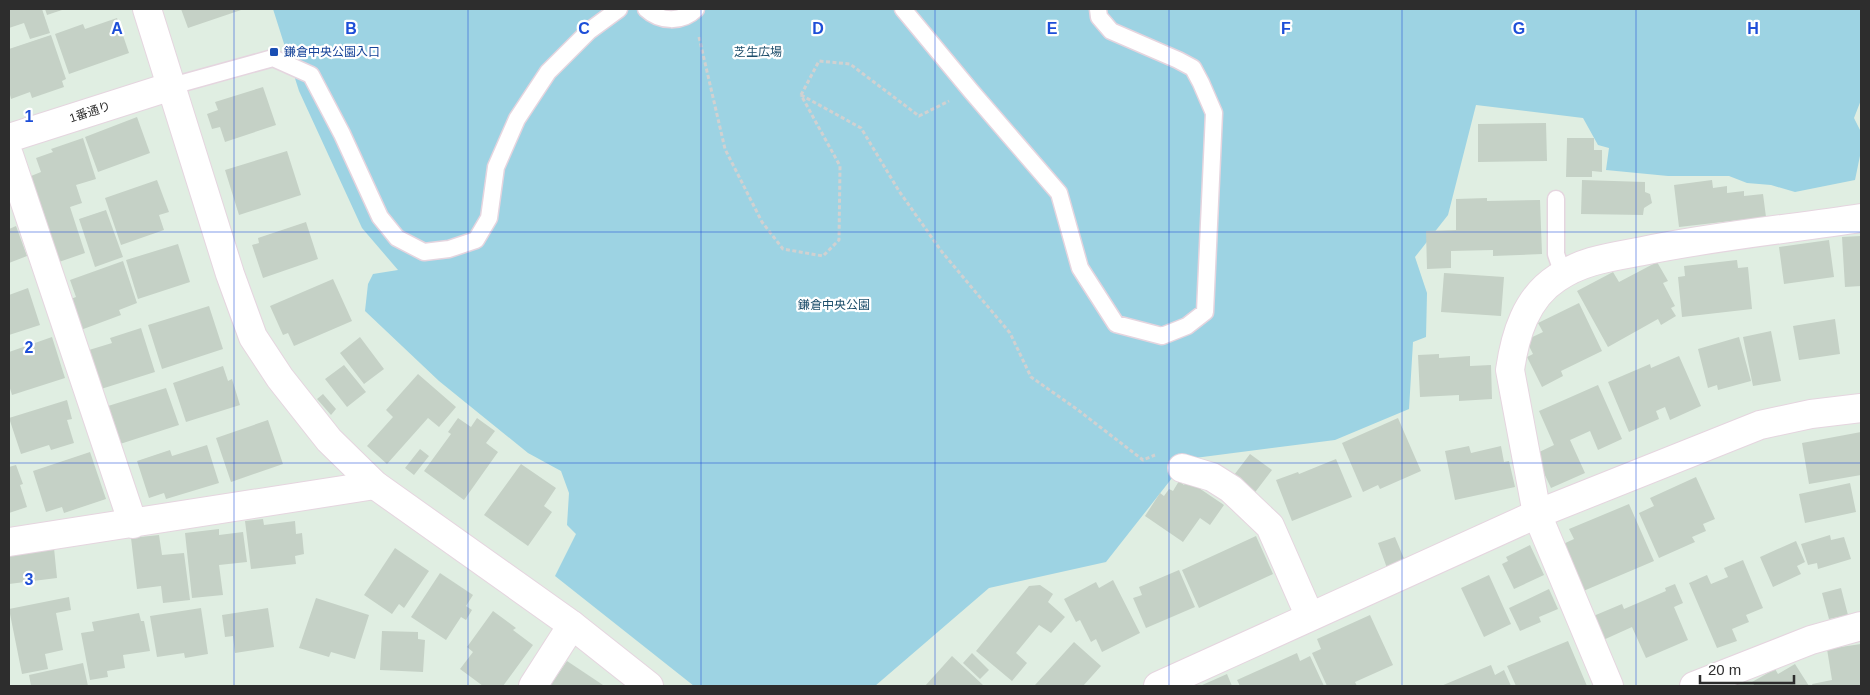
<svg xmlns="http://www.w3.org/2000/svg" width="1870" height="695" viewBox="0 0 1870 695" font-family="Arial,'Noto Sans JP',sans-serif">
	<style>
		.green { fill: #9dd3e3 }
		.building { fill: #c5d1c6 }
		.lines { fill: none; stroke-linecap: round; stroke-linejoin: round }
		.service-casing { stroke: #e5d5df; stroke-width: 19 }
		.minor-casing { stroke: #e5d5df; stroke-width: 30 }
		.tertiary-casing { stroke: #e5d5df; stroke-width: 30 }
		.path { stroke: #d1d1d1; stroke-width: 3; stroke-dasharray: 4 2.5; stroke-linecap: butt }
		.service { stroke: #fff; stroke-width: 16 }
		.minor { stroke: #fff; stroke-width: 28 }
		.tertiary { stroke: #fff; stroke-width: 28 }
		.grid { fill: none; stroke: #1d4ed8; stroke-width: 1; stroke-opacity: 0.55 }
		.transit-dot { fill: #1a4fb4; stroke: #fff; stroke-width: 2 }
		.labels { text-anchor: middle; stroke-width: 4.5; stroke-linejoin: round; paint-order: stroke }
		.transit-label { font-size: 12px; fill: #164399; stroke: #fff; text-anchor: start }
		.park-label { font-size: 12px; fill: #1c4d6a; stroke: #fff }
		.street-label { font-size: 12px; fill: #2d2d2d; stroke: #fff }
		.grid-label { font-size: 16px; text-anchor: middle; font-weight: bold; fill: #1d4ed8; stroke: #fff; stroke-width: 4.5; stroke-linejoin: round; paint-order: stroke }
	</style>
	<rect width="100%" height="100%" fill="#e0eee2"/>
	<path class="green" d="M273,9H1861V100L1854,118L1861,132V151L1855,180L1795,192L1771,185L1747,183L1729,176H1668L1606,170L1609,148L1598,145L1583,118L1476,105L1448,215L1415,257L1427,293L1426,337L1413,342L1409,409L1335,440L1187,459L1106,562L989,588L875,686H694L555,576L576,534L567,525L569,493L561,471L528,453L439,381L365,311L368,284L373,274L398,270L362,228L299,91Z"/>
	<path class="building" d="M9,9H42L50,33L30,39L24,23L9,28Z
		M45,9H65L47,15Z
		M181,9H244L188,28Z
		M117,18L129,53L69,74L55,34L83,24L85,29Z
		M51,35L66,79L62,81L64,87L32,98L30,92L11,99L9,91V49Z
		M263,87L276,125L225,142L220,127L212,129L207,114L218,110L215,102Z
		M137,117L150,153L98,172L85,137Z
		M1546,123L1547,161L1478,162V124Z
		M83,138L96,179L76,185L82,203L70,207L85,253L59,262L31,176L41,172L36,158L53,152L51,149Z
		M1567,138H1594V150H1602V172L1592,171V177H1566Z
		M287,151L301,195L239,215L225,170Z
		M157,180L169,212L159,215L164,230L121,245L105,198Z
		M1582,180L1645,182V192L1650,194L1652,203L1644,208L1643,215L1581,214Z
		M1712,180L1713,188L1727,186V193L1744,191V196L1763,194L1766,217L1679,227L1674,185Z
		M1487,198V201L1540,200L1542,254L1493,256V250L1451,251V268L1427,269L1426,231L1456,230V199Z
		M106,210L123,257L95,267L79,219Z
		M306,222L318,259L263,278L252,245L259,243L258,238Z
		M16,226L27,256L9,263V229Z
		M1861,236V286L1845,287L1842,237Z
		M1829,240L1834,277L1784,284L1779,247Z
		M178,244L190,282L138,299L126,260Z
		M1737,260L1738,268L1748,267L1752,309L1682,317L1678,277L1685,276L1684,266Z
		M123,261L137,303L119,310L121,315L78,331L68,300L76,297L70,280Z
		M1657,262L1668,281L1663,283L1675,306L1671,308L1676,316L1661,325L1658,319L1608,347L1577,291L1613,272L1619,282Z
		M1444,273L1504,277L1501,316L1441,312Z
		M333,279L352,321L294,346L288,333L283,335L270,306Z
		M28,288L40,325L9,335V295Z
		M1579,303L1602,351L1561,371L1563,376L1542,387L1527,357L1533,354L1526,340L1543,332L1538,323Z
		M209,306L223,349L162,369L148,325Z
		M1835,319L1840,354L1799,360L1793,326Z
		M141,328L155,372L101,389L89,350L112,343L110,338Z
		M1771,331L1781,381L1753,386L1743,337Z
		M52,337L65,378L12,395L9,385V352Z
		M360,337L384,369L364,384L340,353Z
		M1739,337L1751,381L1718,390L1717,385L1708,388L1698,349Z
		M1439,354V358L1470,356V366L1491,365L1492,399L1459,401V395L1420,397L1418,355Z
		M1679,356L1701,406L1670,420L1665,407L1656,411L1659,419L1629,432L1608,382L1650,364L1651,368Z
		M344,365L366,392L347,407L325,379Z
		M223,366L228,381L232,379L240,405L186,422L173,383Z
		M418,374L456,407L439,427L428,418L387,464L367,446L393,417L386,410Z
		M1598,385L1622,439L1598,450L1590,431L1570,440L1585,473L1551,488L1535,454L1554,445L1539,411Z
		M166,388L179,425L120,444L108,406Z
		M323,394L336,409L331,415L317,399Z
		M67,400L72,419L67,420L74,443L51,450L49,445L21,454L9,418Z
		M458,418L471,427L477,418L495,431L486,443L498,452L464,500L424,471L451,434L448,432Z
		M1398,418L1421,471L1380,489L1378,485L1363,492L1342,443Z
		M268,420L283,464L231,482L216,438Z
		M1861,432V475L1809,484L1802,443Z
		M207,445L219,483L166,499L164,493L149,498L137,461L170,450L172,456Z
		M1469,446L1471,453L1501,446L1504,462L1509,461L1515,487L1455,500L1445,451Z
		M420,449L429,456L414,475L405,468Z
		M90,452L106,499L64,513L62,507L46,512L33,471Z
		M1250,454L1272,470L1253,495L1231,479Z
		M1336,459L1352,497L1292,521L1276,480L1298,472L1299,474Z
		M521,464L556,488L544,506L552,512L528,546L484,515Z
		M16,465L23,484L20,485L27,507L9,513V467Z
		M1696,477L1715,519L1703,524L1706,531L1692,537L1695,542L1659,558L1639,513L1654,506L1650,498Z
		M1187,480L1224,505L1210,525L1200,518L1183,542L1145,516L1160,493L1164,496L1169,489L1173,491L1179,481L1184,485Z
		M1850,483L1856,512L1805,523L1799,494Z
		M1629,504L1654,561L1581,592L1561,545L1574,539L1569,529Z
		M263,519L264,525L295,521L296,534L302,533L304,554L295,556L296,564L251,569L245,521Z
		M219,529V535L243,532L247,562L219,565L223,595L192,598L185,533Z
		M159,535L162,555L184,553L190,600L163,603L161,586L137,589L131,538Z
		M1830,535L1831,540L1844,537L1851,559L1818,569L1817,563L1808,565L1801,544Z
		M1256,536L1273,574L1199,608L1182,570Z
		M1395,537L1405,561L1387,568L1378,543Z
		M1796,541L1805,562L1797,566L1801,574L1773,587L1760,557Z
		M1530,545L1544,575L1514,589L1502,564L1508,561L1506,557Z
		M54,548L57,578L9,584V555Z
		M395,548L429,571L404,608L399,604L392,614L364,595Z
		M1743,560L1763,608L1746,615L1749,622L1732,629L1737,641L1717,648L1689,583L1707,575L1711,584L1728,577L1724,568Z
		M1179,570L1195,607L1146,628L1133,598L1142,595L1139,587Z
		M440,573L473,595L466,606L472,610L466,620L461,617L446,640L411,617Z
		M1489,575L1511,624L1484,637L1461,588Z
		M1113,580L1140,633L1102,652L1096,639L1091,642L1080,620L1076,622L1064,599L1096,582L1099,588Z
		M1675,584L1683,603L1674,607L1688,640L1646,658L1632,627L1601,641L1591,617L1622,604L1624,609L1666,591L1665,588Z
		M1040,585L1053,594L1048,602L1065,617L1051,633L1039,625L1016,653L1027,663L1012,681L976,651L1029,586Z
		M1841,588L1848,615L1829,619L1822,593Z
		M1549,589L1558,609L1539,617L1541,622L1520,631L1509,608Z
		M69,597L71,610L56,613L63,650L45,654L48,669L22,674L9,609Z
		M316,598L369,615L355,659L331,652L329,657L299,648Z
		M201,608L208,654L185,658L184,653L157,657L150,616Z
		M268,608L274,647L235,653L233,636L225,637L222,615Z
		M493,611L516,628L513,630L533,645L503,686H483L460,669L473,652L467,647Z
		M139,613L141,621H144L150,651L123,655L125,668L107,671L108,677L90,680L81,633L94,631L92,622Z
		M1370,615L1393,665L1355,682L1357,686H1327L1312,653L1321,649L1317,639Z
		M382,631L418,632V639L425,640L423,672L380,670Z
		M1568,641L1587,686H1516L1507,666Z
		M1074,642L1101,666L1083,686H1036L1035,685Z
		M1861,644V686H1813L1812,684L1832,680L1827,649Z
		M972,653L989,670L980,679L963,663Z
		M1297,653L1300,661L1310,656L1324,686H1240L1237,680Z
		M952,656L983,685L982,686H925Z
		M567,661L603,685L602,686H550Z
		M83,663L88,686H31L29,675Z
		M1795,664L1809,686H1755L1752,682L1775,669L1778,674Z
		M1491,665L1495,675L1504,670L1511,686H1441Z
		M1227,674L1232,686H1200Z"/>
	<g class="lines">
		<g class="service-casing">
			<path id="service" d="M646,9C660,22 682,23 696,9
				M903,9L971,91L1059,193L1080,268L1116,324L1162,336L1187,326L1205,312L1214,113L1201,83L1193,68L1178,60L1111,31L1099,17L1098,9
				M172,86L273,58L311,75L342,134L380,217L397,238L424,252L449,249L476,240L489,218L496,167L517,119L548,72L589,31L619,9
				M1556,199V254L1563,274"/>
		</g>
		<g class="minor-casing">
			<path id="minor" d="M9,138L172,86
				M9,155L133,524
				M1182,468L1212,477L1231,489L1270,526L1310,617
				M9,542L375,485
				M533,686L572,625
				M1158,686L1537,514L1760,425L1811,414L1861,408
				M1609,686L1537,514L1510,370C1515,335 1526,298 1557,278C1583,260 1612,257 1643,251C1715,236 1789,229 1861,218
				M1694,686L1811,640L1861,626"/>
		</g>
		<g class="tertiary-casing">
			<path id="tertiary" d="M147,9L230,274L253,337L280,378L329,440L375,485L572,625L649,686"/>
		</g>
		<path class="path" d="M699,37L725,149L762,222L783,249L823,256L839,240L840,166L801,95
			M801,95L861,128L899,191L942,252L1010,333L1031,377L1078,410L1143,460L1155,455
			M801,95L819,61L850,64L919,116L949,101"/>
		<use href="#service" class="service"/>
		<use href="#minor" class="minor"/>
		<use href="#tertiary" class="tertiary"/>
	</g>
	<path class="grid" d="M234,9V686M468,9V686M701,9V686M935,9V686M1169,9V686M1402,9V686M1636,9V686M9,232H1861M9,463H1861"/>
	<rect class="transit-dot" x="269" y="47" width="10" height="10" rx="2.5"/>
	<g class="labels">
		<g class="transit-label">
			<text x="284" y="56">鎌倉中央公園入口</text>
		</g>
		<g class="park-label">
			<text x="758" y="56">芝生広場</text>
			<text x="834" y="309">鎌倉中央公園</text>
		</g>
		<g class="street-label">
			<text transform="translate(90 112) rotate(-18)" y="4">1番通り</text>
		</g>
	</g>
	<g class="grid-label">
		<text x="117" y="34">A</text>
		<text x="351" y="34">B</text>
		<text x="584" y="34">C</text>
		<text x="818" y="34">D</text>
		<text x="1052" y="34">E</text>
		<text x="1286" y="34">F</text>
		<text x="1519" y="34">G</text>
		<text x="1753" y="34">H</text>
		<text x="29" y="122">1</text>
		<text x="29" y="353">2</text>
		<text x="29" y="585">3</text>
	</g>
	<rect width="1870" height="695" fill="none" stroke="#2d2d2d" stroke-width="20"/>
	<path d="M1700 675v8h94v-8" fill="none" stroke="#2d2d2d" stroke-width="2.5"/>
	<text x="1708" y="675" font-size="15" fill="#2d2d2d" stroke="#ffffff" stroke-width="4" paint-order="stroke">20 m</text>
</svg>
